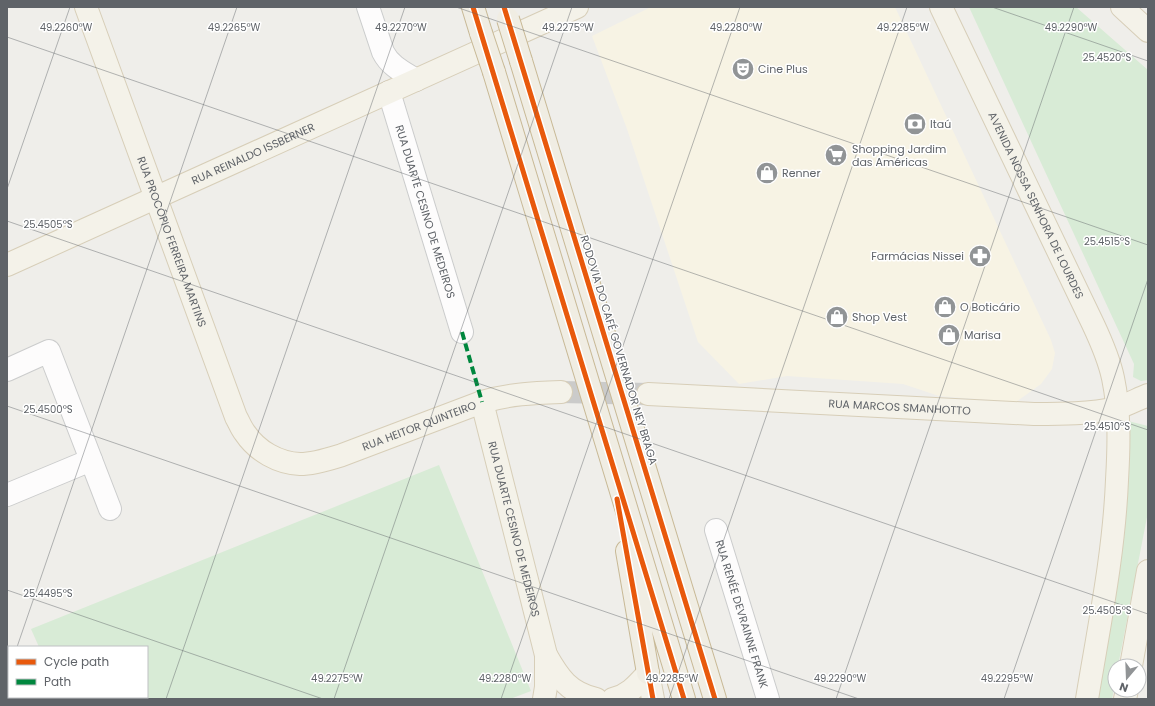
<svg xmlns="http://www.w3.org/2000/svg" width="1155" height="706" viewBox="0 0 1155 706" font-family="Poppins,sans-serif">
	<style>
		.commercial { fill: #f7f3e4 }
		.green { fill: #d8ebd6 }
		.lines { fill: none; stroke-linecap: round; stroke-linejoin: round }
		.major-tunnel { stroke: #cbcbca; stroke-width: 22; stroke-dasharray: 22 11; stroke-linecap: butt }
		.minor-casing { stroke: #cbcccc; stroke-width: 24 }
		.major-casing { stroke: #d7ceb8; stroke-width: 24 }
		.highway-casing { stroke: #c8b996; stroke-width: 24 }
		.minor { stroke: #fdfcfc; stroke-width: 22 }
		.major { stroke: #f4f2e9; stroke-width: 22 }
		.highway { stroke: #f0ede3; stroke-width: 22 }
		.highway-bridge-casing { stroke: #c8b996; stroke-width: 24; stroke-linecap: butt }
		.highway-bridge { stroke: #f0ede3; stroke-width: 22 }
		.quiet { stroke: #00873e; stroke-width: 4; stroke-dasharray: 8 4; stroke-linecap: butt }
		.cycleway-casing { stroke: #fff; stroke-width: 8 }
		.cycleway { stroke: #e8590c; stroke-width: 5 }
		.ticks { fill: none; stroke: #5f6368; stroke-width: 1; stroke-opacity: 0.45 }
		.labels { text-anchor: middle; stroke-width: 3; stroke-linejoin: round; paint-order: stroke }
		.poi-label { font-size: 11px; fill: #5f6368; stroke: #fff; text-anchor: start }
		.street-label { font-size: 11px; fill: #5f6368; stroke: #fff }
		.ticks-label { font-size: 10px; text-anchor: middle; fill: #5f6368; stroke: #fff; stroke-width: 3; stroke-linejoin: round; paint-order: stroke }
	</style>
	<rect width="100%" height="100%" fill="#efeeea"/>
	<path class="commercial" d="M651,7H895L1051,340L1055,353L1052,369L1041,384L1016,402L939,396L903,384L787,376L739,384L698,342L627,129L592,36Z"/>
	<path class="green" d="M969,7H1076L1148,70V380L1141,381L1133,377L1134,364Z
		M1128,421L1148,426V512L1118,666H1115V684L1112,699H1095Z
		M439,465L531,691L510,699H60L59,697H147V647H39L31,629Z"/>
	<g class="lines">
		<path class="major-tunnel" d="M561,392L648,394"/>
		<g class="minor-casing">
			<g id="minor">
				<path d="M368,7L383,52C390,66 403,72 416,80"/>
				<path id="s1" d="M389,92L462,332"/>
				<path d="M7,370L49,351L110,509"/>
				<path d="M7,495L91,460"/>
				<path id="s2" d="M716,530L768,699"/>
			</g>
		</g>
		<g class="major-casing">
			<g id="major">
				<path id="s3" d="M86,7L236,417C239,422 241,428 245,433C257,451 278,463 300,464C314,464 329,459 342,455L482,402C508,394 534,393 561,392"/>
				<path id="s4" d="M941,7L1093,324C1101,341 1109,359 1113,378C1120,411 1119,446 1117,480C1114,554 1099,626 1087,699"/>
				<path d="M1122,7L1148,31"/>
				<path id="s5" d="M7,265L577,7"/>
				<path id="s6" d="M648,394L1034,414C1061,414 1090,414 1117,408C1127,405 1138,399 1148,395"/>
				<path id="s7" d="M482,402L546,655V687L544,699"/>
				<path d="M546,655C559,678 569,693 596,699"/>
				<path d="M1131,666L1148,571"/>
				<path d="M648,673L653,699"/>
				<path d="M613,699C629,695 637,685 648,673"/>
				<path d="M1125,699L1127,690"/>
			</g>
		</g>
		<g class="highway-casing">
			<path id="highway" d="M473,7L481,33
				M521,61L715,699
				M494,72L684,699
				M627,551L648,673"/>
		</g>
		<use href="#minor" class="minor"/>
		<use href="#major" class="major"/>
		<use href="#highway" class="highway"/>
		<g class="highway-bridge-casing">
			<path id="highway-bridge" d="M508,19L521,61
				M481,33L494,72"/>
		</g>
		<use href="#highway-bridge" class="highway-bridge"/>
		<path class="quiet" d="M462,332L482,402"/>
		<g class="cycleway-casing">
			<path id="cycleway" d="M473,7L684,699
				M504,7L715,699
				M617,499L653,699"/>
		</g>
		<use href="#cycleway" class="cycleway"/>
	</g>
	<path class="ticks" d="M456,7L1148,245M992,7L1148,61M7,37L1148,430M7,189L70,7M7,221L1148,614M7,406L859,699M7,590L323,699M17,647L237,7M7,676L9,670M166,699L405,7M334,699L572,7M501,699L740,7M669,699L907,7M836,699L1074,7M1004,699L1148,279"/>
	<defs>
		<g id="theatre-disc" transform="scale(1.15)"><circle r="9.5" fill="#919496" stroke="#fff"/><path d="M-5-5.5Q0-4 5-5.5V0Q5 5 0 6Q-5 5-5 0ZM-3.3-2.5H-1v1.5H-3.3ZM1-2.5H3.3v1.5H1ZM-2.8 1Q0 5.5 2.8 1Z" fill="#fff"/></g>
		<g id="bank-disc" transform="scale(1.15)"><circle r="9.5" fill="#919496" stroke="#fff"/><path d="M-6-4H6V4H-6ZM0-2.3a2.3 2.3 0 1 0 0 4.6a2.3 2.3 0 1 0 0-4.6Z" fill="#fff"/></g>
		<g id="supermarket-disc" transform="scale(1.15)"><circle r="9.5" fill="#919496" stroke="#fff"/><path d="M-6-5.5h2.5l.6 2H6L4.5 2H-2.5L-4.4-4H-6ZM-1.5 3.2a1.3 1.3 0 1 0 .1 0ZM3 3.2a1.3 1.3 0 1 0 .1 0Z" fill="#fff"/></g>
		<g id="shop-disc" transform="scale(1.15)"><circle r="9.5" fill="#919496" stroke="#fff"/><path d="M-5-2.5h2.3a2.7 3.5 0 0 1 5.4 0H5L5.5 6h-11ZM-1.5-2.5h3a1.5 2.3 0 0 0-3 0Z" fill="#fff"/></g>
		<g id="pharmacy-disc" transform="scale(1.15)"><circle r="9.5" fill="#919496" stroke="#fff"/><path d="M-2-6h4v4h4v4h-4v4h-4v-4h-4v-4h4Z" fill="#fff"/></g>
	</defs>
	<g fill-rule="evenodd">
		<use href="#theatre-disc" x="743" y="69"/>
		<use href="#bank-disc" x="915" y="124"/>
		<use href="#supermarket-disc" x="836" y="155"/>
		<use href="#shop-disc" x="767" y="173"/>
		<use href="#pharmacy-disc" x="980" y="256"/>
		<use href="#shop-disc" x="945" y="307"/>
		<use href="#shop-disc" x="837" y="317"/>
		<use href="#shop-disc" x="949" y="335"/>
	</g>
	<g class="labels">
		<g class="poi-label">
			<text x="758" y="73">Cine Plus</text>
			<text x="930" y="128">Itaú</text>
			<text x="852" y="153">Shopping Jardim<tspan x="852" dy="13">das Américas</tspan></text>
			<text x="782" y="177">Renner</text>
			<text x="964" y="260" text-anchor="end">Farmácias Nissei</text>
			<text x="960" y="311">O Boticário</text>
			<text x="852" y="321">Shop Vest</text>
			<text x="964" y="339">Marisa</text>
		</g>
		<g class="street-label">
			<text dy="4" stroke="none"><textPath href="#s5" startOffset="270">RUA REINALDO ISSBERNER</textPath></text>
			<text dy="4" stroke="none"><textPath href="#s4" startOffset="220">AVENIDA NOSSA SENHORA DE LOURDES</textPath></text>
			<text dy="4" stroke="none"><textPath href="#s1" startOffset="125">RUA DUARTE CESINO DE MEDEIROS</textPath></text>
			<text dy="4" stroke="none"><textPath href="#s3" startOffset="250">RUA PROCÓPIO FERREIRA MARTINS</textPath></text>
			<text transform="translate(619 350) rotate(73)" y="4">RODOVIA DO CAFÉ GOVERNADOR NEY BRAGA</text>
			<text dy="4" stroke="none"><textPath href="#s6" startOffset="252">RUA MARCOS SMANHOTTO</textPath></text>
			<text dy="4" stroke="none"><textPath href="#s3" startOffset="646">RUA HEITOR QUINTEIRO</textPath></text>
			<text dy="4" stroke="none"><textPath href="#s7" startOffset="131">RUA DUARTE CESINO DE MEDEIROS</textPath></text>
			<text dy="4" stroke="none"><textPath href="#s2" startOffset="88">RUA RENÉE DEVRAINNE FRANK</textPath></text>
		</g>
	</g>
	<g class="ticks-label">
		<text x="234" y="31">49.2265°W</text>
		<text x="401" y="31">49.2270°W</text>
		<text x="568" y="31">49.2275°W</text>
		<text x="736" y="31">49.2280°W</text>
		<text x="903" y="31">49.2285°W</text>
		<text x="1071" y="31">49.2290°W</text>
		<text x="66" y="31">49.2260°W</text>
		<text x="1107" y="61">25.4520°S</text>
		<text x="48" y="228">25.4505°S</text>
		<text x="1107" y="245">25.4515°S</text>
		<text x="48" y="413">25.4500°S</text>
		<text x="1107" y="430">25.4510°S</text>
		<text x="48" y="597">25.4495°S</text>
		<text x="1107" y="614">25.4505°S</text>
		<text x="337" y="682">49.2275°W</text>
		<text x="505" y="682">49.2280°W</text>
		<text x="672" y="682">49.2285°W</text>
		<text x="840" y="682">49.2290°W</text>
		<text x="1007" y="682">49.2295°W</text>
	</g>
	<rect width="1155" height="706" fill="none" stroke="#5f6368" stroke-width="16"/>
	<rect x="8" y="646" width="140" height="52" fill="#ffffff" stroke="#bfc1c3"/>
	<rect x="16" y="659" width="20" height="6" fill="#e8590c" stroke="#bfc1c3"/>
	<text x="44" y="666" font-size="12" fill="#5f6368">Cycle path</text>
	<rect x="16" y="679" width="20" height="6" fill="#00873e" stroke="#bfc1c3"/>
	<text x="44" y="686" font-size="12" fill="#5f6368">Path</text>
	<g transform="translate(1127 678) rotate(199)"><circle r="19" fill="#ffffff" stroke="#bfc1c3"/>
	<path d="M0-3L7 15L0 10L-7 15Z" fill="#919496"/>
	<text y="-6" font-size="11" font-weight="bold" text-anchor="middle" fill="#5f6368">N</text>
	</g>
</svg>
